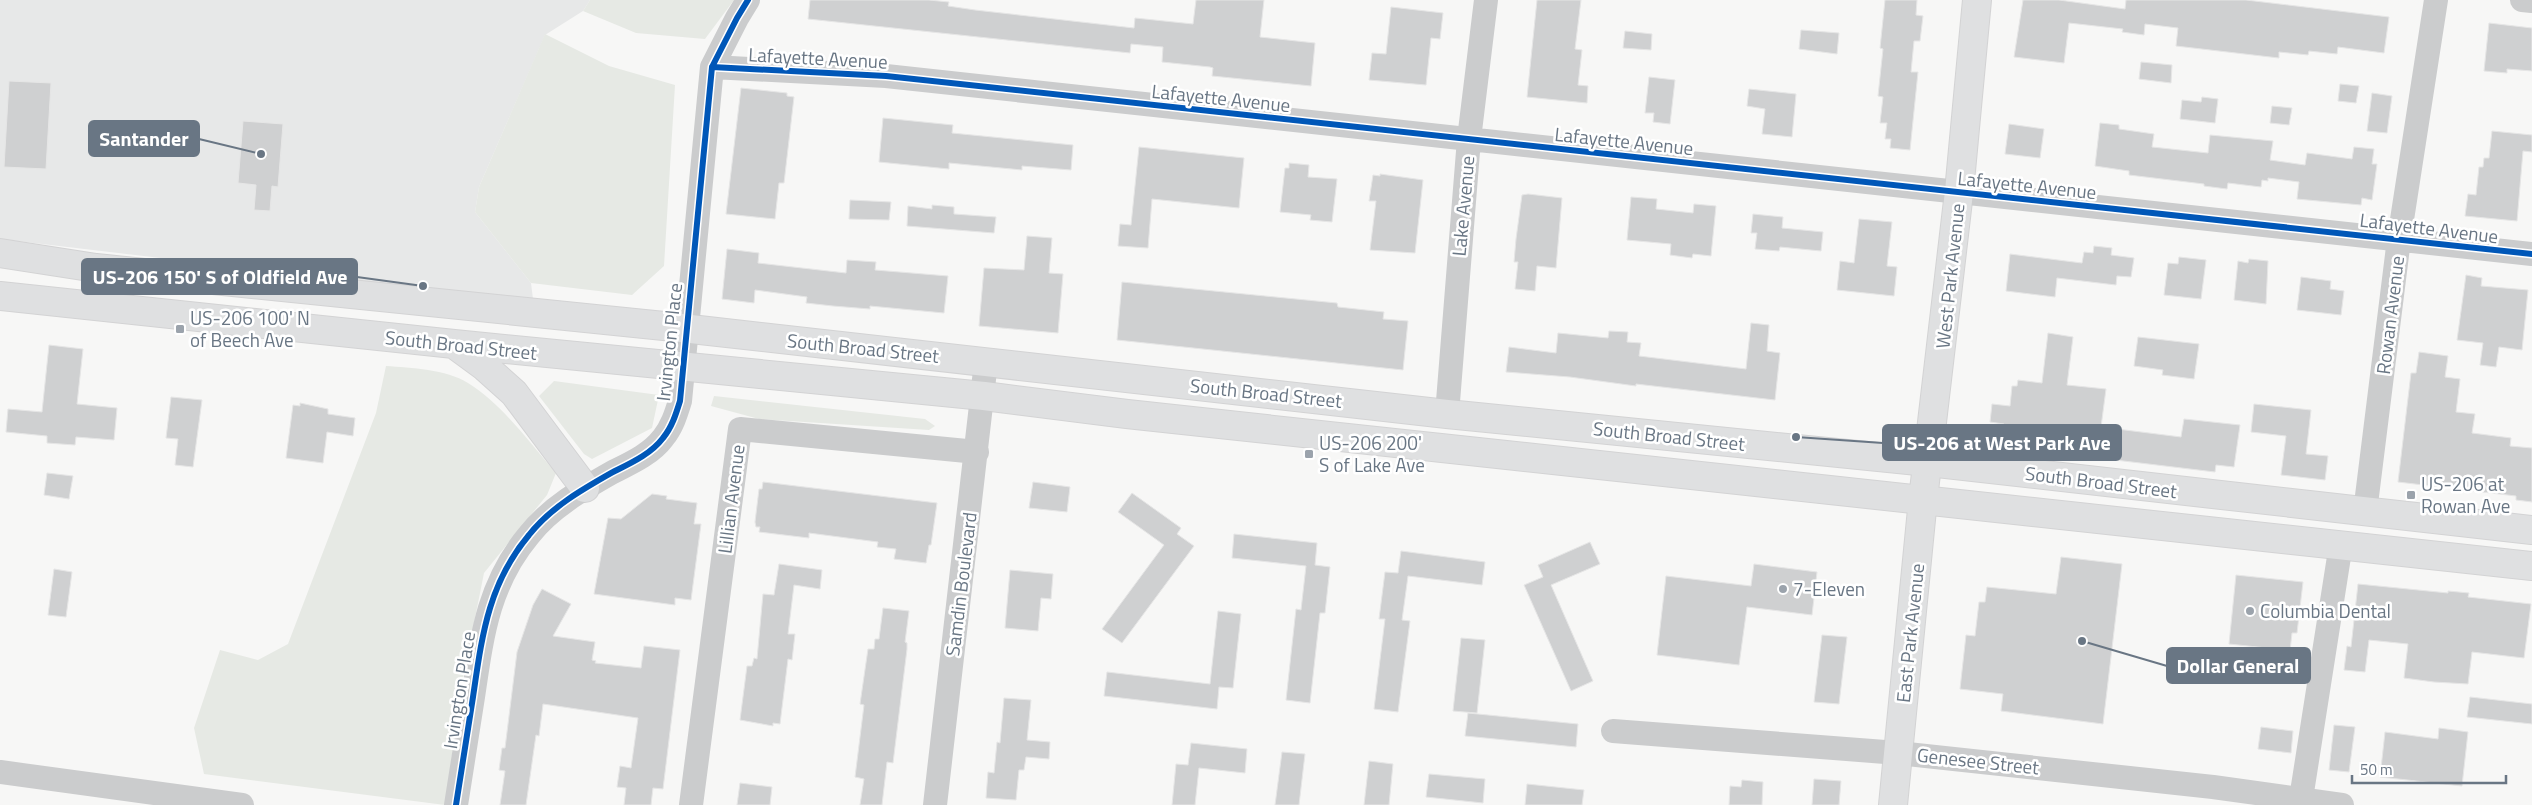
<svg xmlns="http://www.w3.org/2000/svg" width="2532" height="805" viewBox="0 0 2532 805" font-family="'Titillium Web',sans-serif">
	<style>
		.built { fill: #e7e8e8 }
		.green { fill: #e6e9e4 }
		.building { fill: #cfd0d1; stroke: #e6e6e6 }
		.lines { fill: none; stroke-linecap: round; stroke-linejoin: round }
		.secondary-casing { stroke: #d3d3d4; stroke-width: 30 }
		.primary-casing { stroke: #d3d3d4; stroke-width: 30 }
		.street { stroke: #cbcccd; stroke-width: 24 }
		.secondary { stroke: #dfe0e1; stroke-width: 28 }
		.primary { stroke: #dfe0e1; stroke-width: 28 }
		.cycleway-casing { stroke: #fff; stroke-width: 9 }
		.cycleway { stroke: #0057b8; stroke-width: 6 }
		.poi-dot { fill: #9ba3ac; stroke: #fff; stroke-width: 2 }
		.labels { text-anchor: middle; stroke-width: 5; stroke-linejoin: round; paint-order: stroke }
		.street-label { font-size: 19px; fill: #697684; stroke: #fff }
		.poi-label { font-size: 19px; fill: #697684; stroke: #fff; text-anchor: start }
		.leader { fill: none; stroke: #697684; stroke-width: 2 }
		.callout-dot { fill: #697684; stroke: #fff; stroke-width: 2 }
		.callout { fill: #697684; stroke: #697684; stroke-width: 2 }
		.callout-label { font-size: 20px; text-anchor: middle; font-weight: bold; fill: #fff }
	</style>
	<rect width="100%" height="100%" fill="#f7f7f6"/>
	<path class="built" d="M0,0H590L583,11L545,35L479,187L475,212L531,283L533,299L456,293L0,239Z"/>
	<path class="green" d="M590,0H734L705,39L636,33L583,11Z
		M545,34L609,66L675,85L664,266L632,295L531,283L475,212L479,187Z
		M386,366C411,368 446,369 468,383C503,405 529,442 556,473L547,495L484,573L462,683L445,805L204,774L194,728L220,650L258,660L288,644L376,413Z
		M554,381L659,395L652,428L592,459L584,454L539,396Z
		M714,396L925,419L935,426L929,430L759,419L711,406Z"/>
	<path class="building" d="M810,0H929L949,2L948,6L975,10L1134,28L1135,18L1193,24L1196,0H1264L1260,37L1315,43L1311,86L1212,76L1213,68L1210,67L1162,62L1163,47L1131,44L1130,53L808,19Z
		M1537,0H1581L1575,49L1582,50L1578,85L1588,86L1587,103L1527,97Z
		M1885,0H1917L1916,15L1923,16L1920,41H1914L1911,72H1918L1910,150L1890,148L1891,139H1885L1887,123H1880L1883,97L1878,96L1883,49L1880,48Z
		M2023,0H2059L2125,9L2126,0H2246L2389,17L2384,53L2338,47L2337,54L2309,51L2308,55L2279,52V58L2176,46L2178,28L2145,24L2144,35L2122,32L2123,29L2069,23L2064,63L2014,57Z
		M1391,7L1443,13L1440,39L1431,38L1426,85L1369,80L1372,53L1386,54Z
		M2489,23L2532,28V71L2507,69V73L2484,71Z
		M1801,30L1839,33L1837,54L1799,49Z
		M1625,31L1652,34L1651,50L1623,48Z
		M2141,62L2172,65L2171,83L2139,79Z
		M1649,77L1675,80L1670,124L1653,122L1654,113H1645Z
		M9,81L51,83L46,169L4,167Z
		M2340,84L2359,86L2356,103L2338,101Z
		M741,88L787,93V96L794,97L784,183H779L775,219L726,214Z
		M1749,89L1796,94L1792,137L1762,134L1765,109L1747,106Z
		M2372,93L2392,96L2387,133L2367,131Z
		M2202,97L2218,99L2215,123L2180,119L2182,100L2201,102Z
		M2272,106L2292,108L2289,125L2270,123Z
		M883,118L953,125L952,133L1073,145L1071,170L1022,166V170L949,163V169L879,162Z
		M243,121L283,124L278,187L272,186L270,211L254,210L256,185L238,183Z
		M2100,123L2119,125V129L2154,134L2152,147L2208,153L2210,135L2273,141L2270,160L2305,165L2307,153L2352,159L2354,147L2374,149L2372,164H2377L2372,200L2362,198L2361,205L2297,199L2299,182L2268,178V181L2262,180L2261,187L2228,183L2227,189L2204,186V184L2129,175V171L2095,166Z
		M2009,124L2044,129L2040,158L2005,154Z
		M2492,131L2532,135V152L2523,151L2517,221L2465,216L2468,194L2476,195L2479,167H2483L2484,158H2489Z
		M1139,147L1244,158L1239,208L1152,199L1148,248L1118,246L1120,224L1131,225Z
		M1289,163L1309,165L1308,177L1337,179L1332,222L1310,220L1311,215L1280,212L1285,168H1289Z
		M1380,174L1423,180L1415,253L1370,250L1376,201H1369L1373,175L1380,176Z
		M1528,194L1562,198L1556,268L1537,266L1535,291L1515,289L1518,262H1514L1516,239L1522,195Z
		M1631,197L1657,199L1656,209L1693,213L1694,204L1716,206L1711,256L1693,254L1692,258L1670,255L1671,244L1627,240Z
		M850,200L891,202L889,220L849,219Z
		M932,205L954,207V214L996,217L994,233L907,226L908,206L932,209Z
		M1753,214L1783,217L1782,228L1823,232L1821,251L1780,247L1779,251L1755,249L1757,233H1751Z
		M1859,219L1892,222L1887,266L1897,267L1894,296L1837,290L1840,261L1854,263Z
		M1027,236L1052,238L1049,273L1063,274L1058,333L979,326L984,268L1024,270Z
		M2094,246L2112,248L2111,255L2134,258L2131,277L2117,276L2116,285L2057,278L2055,297L2006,291L2010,254L2082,263L2084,252L2093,253Z
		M727,249L759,253L758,263L846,273L847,260L876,262L875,270L948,276L944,313L870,306V309L833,306L806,303L807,297L755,290L754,303L722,299Z
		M2179,257L2206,260L2201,299L2164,295L2168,263L2178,264Z
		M2249,259L2268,261L2266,304L2234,300L2238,261L2248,263Z
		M2466,275L2482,278L2481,286L2528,290L2522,350L2499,347L2496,367L2480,365L2483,343L2457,340Z
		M2301,277L2331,281L2330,289L2344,291L2341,315L2297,310Z
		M1122,282L1337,303L1338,307L1384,312L1383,319L1408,321L1403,370L1117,340Z
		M1751,323L1769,325L1767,351L1780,353L1775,400L1636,384V386L1570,377L1506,372L1509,347L1556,353L1558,333L1608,338L1609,331L1628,332L1627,342L1641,343L1639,356L1746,369Z
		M2048,333L2073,337L2067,385L2106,389L2101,427L2181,437L2184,419L2240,425L2234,467L2216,465L2215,472L2107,459L2108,453L2061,447L2062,441L2003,434L2004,424L1990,422L1992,404L2010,406L2012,386H2017L2018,380L2042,383Z
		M2138,337L2199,344L2194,379L2162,375L2163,370L2134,366Z
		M49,345L83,349L77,404L117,408L114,440L76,437L75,445L47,443V436L6,432L8,409L42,412Z
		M2419,352L2448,356L2445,377L2460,379L2456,412L2475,414L2472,433L2511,438L2510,446L2532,448V502L2516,500V496L2398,482L2411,373H2416Z
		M171,397L202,400L193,467L175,465L178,439L166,438Z
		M300,403L328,409V414L355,418L353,436L327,432L323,463L286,458L293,405L300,406Z
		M2254,404L2311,410L2306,454L2328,456L2325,480L2281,475L2286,436L2251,432Z
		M47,473L73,476L69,499L44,495Z
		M763,482L937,503L931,545H929L926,563L894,559L896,549L877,547L878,542L809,533V538L759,532L760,527H756L755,522L759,489H762Z
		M1033,482L1070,487L1067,512L1029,508Z
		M1132,493L1181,528L1177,534L1194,546L1122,643L1102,629L1164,545L1118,512Z
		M652,494L667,496L666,499L697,503L694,524H701L691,600L675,598V605L594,594L608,518L621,519Z
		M1234,534L1317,543L1315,565L1330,567L1325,613H1320L1310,703L1286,700L1296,609L1301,610L1306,566L1232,558Z
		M1590,542L1600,564L1551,585L1593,681L1571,691L1524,585L1543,577L1538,565Z
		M1401,551L1485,562L1482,585L1408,576L1402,620L1410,621L1398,712L1374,709L1385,619H1379L1385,572L1398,573Z
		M2061,557L2122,564L2103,724L2001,711L2003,694L1960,689L1966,635L1975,636L1979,602H1985L1987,587L2056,594Z
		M779,564L822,570L820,589L794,585L788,634H795L792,660L788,659L780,724L773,723V726L740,720L747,666H752L754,658L757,659L763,594L774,595Z
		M1754,564L1817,572L1812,615L1747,607L1739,665L1657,655L1666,576L1751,586Z
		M54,569L72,572L66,617L48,615Z
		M1010,570L1053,574L1051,599L1041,598L1038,631L1005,628Z
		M2236,575L2303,582L2297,633H2292L2287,677L2264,674L2267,648L2229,644Z
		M2358,584L2448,593V591L2469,593L2468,597L2531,604L2524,658L2472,652L2468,684L2434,682L2404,678L2408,644L2369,640L2365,672L2344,670L2347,646L2351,647Z
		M542,589L571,604L553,636L595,642L592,660L596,661L595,663L641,668L644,646L680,650L663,789L653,788L651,805H624L626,788L617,787L620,766L631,768L638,718L543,704L539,736L536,735L526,805H500L505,771L499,770L502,748H505L517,652L533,605Z
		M883,608L909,611L905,642L907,643V649L893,763L887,762L882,805H860L864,779L855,777L864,705L860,704L868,649H874L875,639H879Z
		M1218,611L1241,614L1233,688L1219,687L1217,709L1104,696L1107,672L1210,684Z
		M1822,635L1847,637L1839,704L1814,702Z
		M1461,638L1485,640L1477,713L1453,711Z
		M2470,697L2532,704V724L2467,717Z
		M1004,698L1031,700L1027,740L1050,742L1049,759L1026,757L1024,770H1019L1016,800L986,798L988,772L994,773L997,742L1000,743Z
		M1468,713L1578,724L1576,747L1465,736Z
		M2334,725L2355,727L2349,772L2329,770Z
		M2261,727L2293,731L2291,753L2258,749Z
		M2439,728L2468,732L2462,786L2380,777L2385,732L2438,739Z
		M1191,743L1247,749L1245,773L1199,768L1195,805H1172L1176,764L1188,765Z
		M1282,752L1305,754L1299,805H1275Z
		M1369,761L1393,764L1389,805H1364Z
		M1429,774L1485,779L1483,803L1426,797Z
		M1814,779L1841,781L1839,805H1812Z
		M1742,780L1763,782L1762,805H1729L1730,786L1741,787Z
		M740,783L772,787L770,805H737Z
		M1527,784L1584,790L1582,805H1525Z"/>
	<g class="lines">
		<g class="secondary-casing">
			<path id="secondary" d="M1893,805L1923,499L1959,192L1977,0"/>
		</g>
		<g class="primary-casing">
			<path id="primary" d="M0,253L96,268L664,326L1447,414L1928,462L2532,530
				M0,296L454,344L984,396L1127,414L2532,566
				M455,345L485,367L514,393L585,488"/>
		</g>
		<path class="street" d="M2522,0L2532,1
			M712,67L886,76L2532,254
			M1447,414L1469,139L1486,0
			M2365,512L2399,239L2436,0
			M1613,731L1898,753L2213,787L2342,805
			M0,772L242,805
			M456,805C462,769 467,733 473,697C482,636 488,584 529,535C551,507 583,489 613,472C631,463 651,454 663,438C672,427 676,414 680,401L712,67L737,18L748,0
			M691,805L740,429L977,452
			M935,805L986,362
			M2300,805L2341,544"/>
		<use href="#secondary" class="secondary"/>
		<use href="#primary" class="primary"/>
		<g class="cycleway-casing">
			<path id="cycleway" d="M712,67L886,76L2532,254
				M456,805C462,769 467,733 473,697C482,636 488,584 529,535C551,507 583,489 613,472C631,463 651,454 663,438C672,427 676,414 680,401L712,67L737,18L748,0"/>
		</g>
		<use href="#cycleway" class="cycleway"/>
	</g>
	<g class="poi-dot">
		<rect x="175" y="324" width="10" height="10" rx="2.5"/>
		<rect x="1304" y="449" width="10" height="10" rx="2.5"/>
		<rect x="2406" y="490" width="10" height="10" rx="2.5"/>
		<circle cx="1783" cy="589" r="5"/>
		<circle cx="2250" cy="611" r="5"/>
	</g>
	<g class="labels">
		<g class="street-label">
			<text transform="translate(818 58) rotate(3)" y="7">Lafayette Avenue</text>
			<text transform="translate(1221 98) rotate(6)" y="7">Lafayette Avenue</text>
			<text transform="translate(1624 141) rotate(6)" y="7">Lafayette Avenue</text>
			<text transform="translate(2027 185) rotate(6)" y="7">Lafayette Avenue</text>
			<text transform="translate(1463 206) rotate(-85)" y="7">Lake Avenue</text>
			<text transform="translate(2429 228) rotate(7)" y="7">Lafayette Avenue</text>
			<text transform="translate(1950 276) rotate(-84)" y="7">West Park Avenue</text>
			<text transform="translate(2390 315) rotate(-83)" y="7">Rowan Avenue</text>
			<text transform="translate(669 342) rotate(-84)" y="7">Irvington Place</text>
			<text transform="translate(461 345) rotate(6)" y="7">South Broad Street</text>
			<text transform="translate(863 348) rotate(6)" y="7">South Broad Street</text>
			<text transform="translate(1266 393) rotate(6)" y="7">South Broad Street</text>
			<text transform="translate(1669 436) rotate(6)" y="7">South Broad Street</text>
			<text transform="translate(2101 482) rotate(7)" y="7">South Broad Street</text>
			<text transform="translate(731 499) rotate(-83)" y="7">Lillian Avenue</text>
			<text transform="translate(961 584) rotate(-83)" y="7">Samdin Boulevard</text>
			<text transform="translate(1910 633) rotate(-84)" y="7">East Park Avenue</text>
			<text transform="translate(459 690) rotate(-81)" y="7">Irvington Place</text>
			<text transform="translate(1978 761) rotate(6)" y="7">Genesee Street</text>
		</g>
		<g class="poi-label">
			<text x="190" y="325">US-206 100' N<tspan x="190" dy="22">of Beech Ave</tspan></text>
			<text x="1319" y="450">US-206 200'<tspan x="1319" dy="22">S of Lake Ave</tspan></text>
			<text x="2421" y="491">US-206 at<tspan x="2421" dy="22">Rowan Ave</tspan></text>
			<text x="1793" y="596">7-Eleven</text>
			<text x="2260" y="618">Columbia Dental</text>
		</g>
	</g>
	<path class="leader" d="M261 154L199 139M423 286L357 277M1796 437L1883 443M2082 641L2167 666"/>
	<g class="callout-dot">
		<circle cx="261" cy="154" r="5"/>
		<circle cx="423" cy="286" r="5"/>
		<circle cx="1796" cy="437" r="5"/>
		<circle cx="2082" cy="641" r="5"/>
	</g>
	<g class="callout">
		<rect x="89" y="121" width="110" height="35" rx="5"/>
		<rect x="82" y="259" width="275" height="35" rx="5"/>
		<rect x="1883" y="425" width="238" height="35" rx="5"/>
		<rect x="2167" y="648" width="143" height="35" rx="5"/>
	</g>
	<g class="callout-label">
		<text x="144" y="146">Santander</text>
		<text x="220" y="284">US-206 150' S of Oldfield Ave</text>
		<text x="2002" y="450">US-206 at West Park Ave</text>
		<text x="2238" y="673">Dollar General</text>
	</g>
	<path d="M2352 775v8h154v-8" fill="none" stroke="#697684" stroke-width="2.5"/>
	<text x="2360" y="775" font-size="15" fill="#697684" stroke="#ffffff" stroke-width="4" paint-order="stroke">50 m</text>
</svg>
